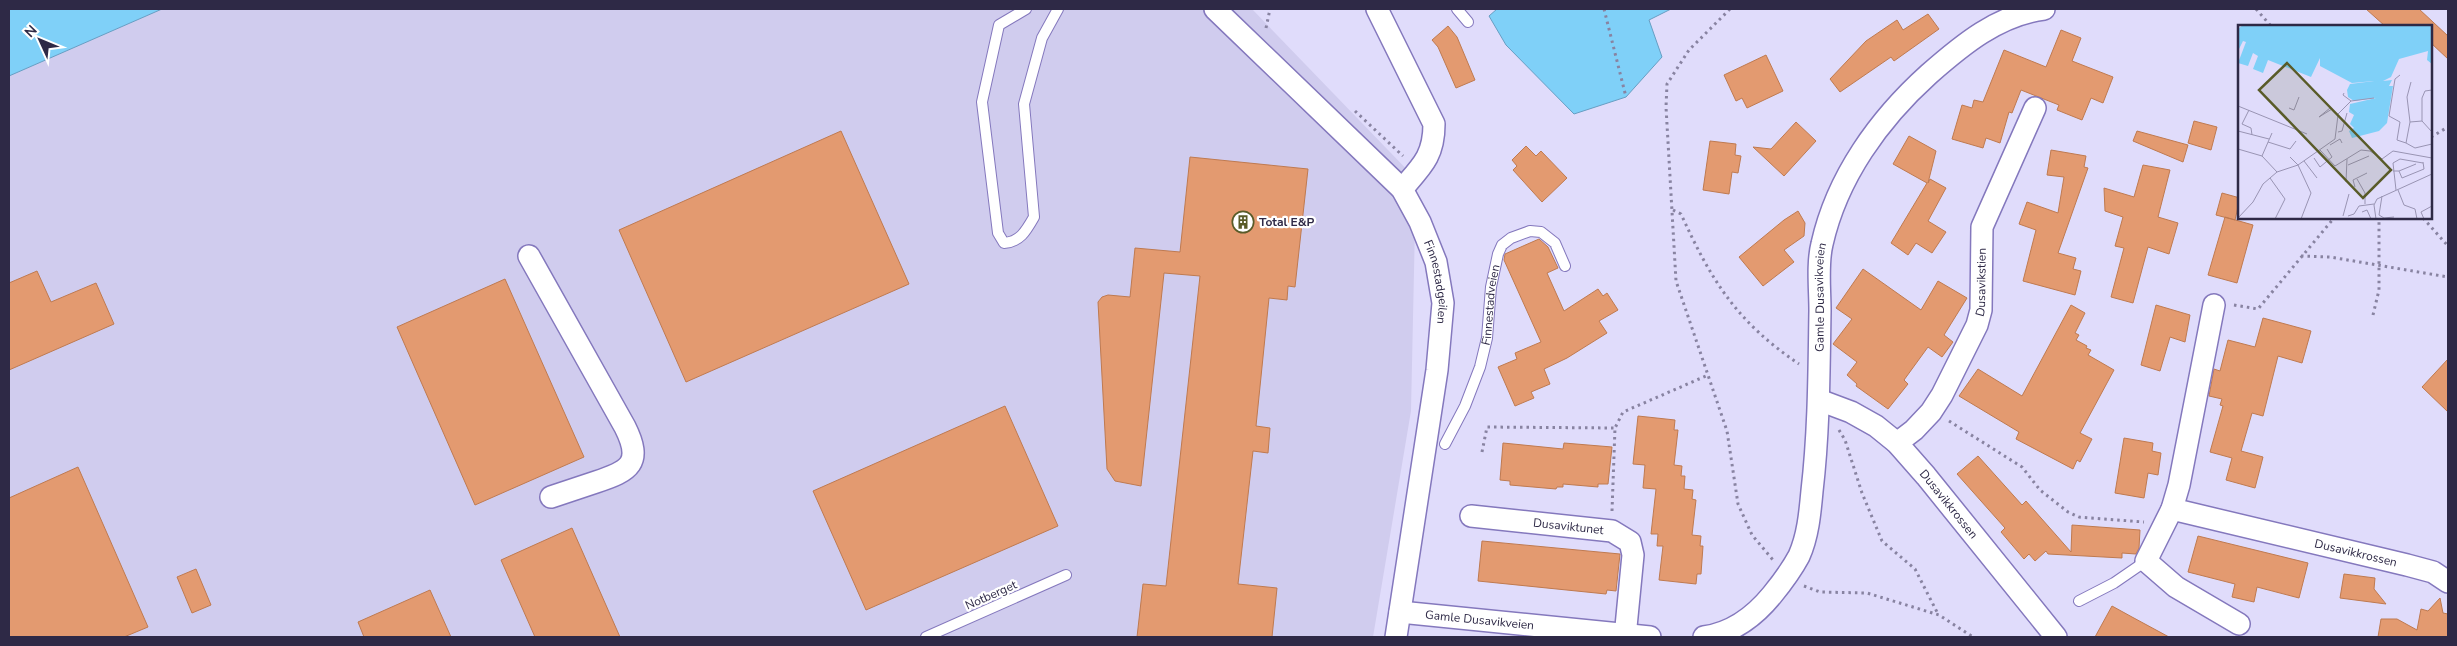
<svg xmlns="http://www.w3.org/2000/svg" width="2457" height="646" viewBox="0 0 2457 646" font-family="'Nunito Sans',sans-serif">
	<style>
		.built { fill: #d0ccee }
		.water { fill: #7fd0f8; stroke: #679ec3 }
		.building { fill: #e39a70; stroke: #bf7a50 }
		.lines { fill: none; stroke-linecap: round; stroke-linejoin: round }
		.service-casing { stroke: #8478bd; stroke-width: 12 }
		.minor-casing { stroke: #8478bd; stroke-width: 24 }
		.path { stroke: #8883a1; stroke-width: 3; stroke-dasharray: 2.5 4; stroke-linecap: butt }
		.service { stroke: #fff; stroke-width: 10 }
		.minor { stroke: #fff; stroke-width: 21 }
		.labels { text-anchor: middle; stroke-width: 4.5; stroke-linejoin: round; paint-order: stroke }
		.poi-label { font-size: 12px; font-weight: bold; fill: #2e2946; stroke: #fff; text-anchor: start }
		.street-label { font-size: 12px; fill: #2e2946; stroke: #fff }
		.inset-road { fill: none; stroke: #9994b3; stroke-width: 1 }
		.view { fill: #595b28; fill-opacity: 0.15; stroke: #595b28; stroke-width: 2.5 }
		.inset-edge { fill: none; stroke: #2e2946; stroke-width: 2.5 }
	</style>
	<rect width="100%" height="100%" fill="#e0dcfb"/>
	<path class="built" d="M162,9H1252L1416,179L1411,411L1373,637H9V76Z"/>
	<path class="water" d="M9,9H162L9,76Z
		M1497,9H1671L1649,20L1662,57L1626,97L1574,114L1506,45L1489,16Z"/>
	<path class="building" d="M2366,9H2419L2448,36V59L2431,43V26H2385Z
		M1928,14L1939,29L1894,61L1891,57L1840,92L1830,79L1866,41L1897,20L1903,30Z
		M1448,26L1457,37L1475,80L1456,88L1438,47L1432,40Z
		M2061,30L2081,38L2072,61L2113,77L2103,103L2091,98L2082,120L2057,110L2059,105L2021,90L2012,113L2009,112L2000,143L1986,138L1983,148L1952,139L1962,105L1972,108L1974,100L1983,102L2004,50L2046,67Z
		M1766,55L1783,91L1747,108L1742,98L1736,101L1724,75Z
		M2194,121L2217,127L2211,150L2188,143Z
		M1796,122L1816,141L1784,176L1753,147L1771,149Z
		M841,131L909,284L686,382L619,230Z
		M2137,131L2188,145L2183,162L2133,141Z
		M1909,136L1936,151L1928,183L1930,179L1946,188L1928,221L1946,232L1932,253L1916,243L1908,255L1891,243L1927,183L1893,164Z
		M1710,141L1736,144L1735,155L1741,156L1738,173L1732,172L1729,194L1703,190Z
		M1526,146L1536,156L1541,151L1567,178L1542,202L1513,170L1517,166L1512,160Z
		M2051,150L2086,156L2084,167L2088,168L2058,253L2076,258L2073,269L2081,271L2075,295L2023,281L2036,230L2019,224L2027,202L2058,213L2064,177L2047,175Z
		M1190,157L1308,169L1295,287L1288,286L1287,300L1269,298L1256,426L1270,428L1268,453L1253,451L1238,584L1277,588L1272,637H1137L1143,584L1166,586L1200,276L1164,273L1141,486L1115,481L1107,469L1098,302L1102,297L1108,295L1130,297L1135,248L1180,252Z
		M2143,165L2170,170L2158,217L2178,223L2169,254L2148,247L2133,303L2111,297L2124,248L2115,246L2123,217L2105,211L2104,188L2134,197Z
		M2222,193L2240,198L2235,220L2216,215Z
		M1798,211L1805,223L1804,236L1784,250L1794,262L1763,286L1739,257L1784,220Z
		M2225,217L2253,225L2237,283L2208,275Z
		M1539,239L1548,247L1558,268L1547,273L1564,311L1598,289L1603,296L1607,293L1618,310L1599,321L1607,333L1567,358L1544,369L1550,384L1531,392L1534,398L1515,406L1498,367L1517,359L1515,353L1541,342L1504,260L1505,254Z
		M1863,269L1921,310L1938,281L1967,298L1944,335L1953,342L1942,357L1928,347L1904,380L1908,384L1888,409L1856,386L1857,384L1847,375L1857,362L1833,344L1852,319L1836,308Z
		M37,271L51,302L96,283L114,324L9,370V283Z
		M505,279L584,457L475,505L397,327Z
		M2071,305L2085,313L2075,333L2079,335L2076,340L2087,346L2086,348L2091,350L2088,355L2114,370L2080,433L2092,439L2080,462L2077,460L2073,469L2016,439L2019,432L1959,396L1978,369L2022,396Z
		M2156,305L2190,315L2185,342L2170,337L2160,371L2141,365Z
		M2263,318L2311,331L2302,363L2278,356L2263,416L2252,413L2241,451L2263,457L2255,488L2226,480L2232,458L2210,452L2223,406L2220,405L2222,399L2209,396L2214,369L2220,371L2228,340L2255,347Z
		M2448,359V412L2422,387Z
		M1005,406L1058,526L866,610L813,491Z
		M1638,416L1675,420L1674,430H1678L1674,465L1682,466L1681,476H1685L1684,489L1693,490L1692,499L1696,500L1692,535L1701,536L1700,546H1703L1701,574H1697L1696,584L1659,580L1663,546H1657L1658,534H1651L1656,489L1643,488L1645,465L1633,464Z
		M2124,438L2153,443L2152,451L2161,453L2158,475L2148,473L2144,498L2115,493Z
		M1503,443L1563,449L1564,443L1612,447L1608,484H1598V487L1563,484V487H1557L1556,489L1510,485V481L1500,480Z
		M1978,456L2022,505L2026,501L2071,552L2072,525L2140,530L2139,548L2136,554L2122,553V558L2048,554L2046,551L2035,561L2029,554L2024,559L2001,532L2005,528L1957,474Z
		M78,467L148,627L124,637H9V498Z
		M572,528L620,637H535L501,560Z
		M2198,536L2308,563L2299,598L2257,587L2254,602L2232,597L2235,584L2188,572Z
		M1482,541L1620,554L1616,591L1607,590L1606,594L1478,581Z
		M196,569L211,605L192,613L177,577Z
		M2344,574L2375,578L2374,589L2386,604L2340,598Z
		M430,590L451,637H364L358,622Z
		M2440,598L2443,613L2448,614V637H2378L2381,619H2397L2417,630L2421,609L2428,611Z
		M2112,606L2132,617L2169,637H2095Z"/>
	<g class="lines">
		<g class="service-casing">
			<g id="service">
				<path d="M1026,9L999,25L982,102L998,233L1004,243C1020,242 1026,231 1034,217L1024,104L1042,38L1058,9"/>
				<path d="M1457,9L1468,22"/>
				<path id="s1" d="M1445,444L1465,406L1480,367L1487,338L1491,287L1498,254L1502,245L1511,238L1530,231L1541,232L1555,243L1565,266"/>
				<path d="M2079,601L2114,583L2146,561"/>
				<path d="M926,637L1066,575"/>
			</g>
		</g>
		<g class="minor-casing">
			<g id="minor">
				<path id="s2" d="M1215,9L1402,189L1420,222L1436,262L1443,303L1437,370L1396,637"/>
				<path d="M1377,9L1434,124C1434,156 1422,166 1402,189"/>
				<path d="M529,256L625,427C643,463 630,471 596,482C581,487 566,492 551,497"/>
				<path d="M2214,305L2179,485L2172,509L2146,561L2176,587L2239,624"/>
				<path id="s3" d="M1819,400L1851,412L1876,426L1897,443L1926,476L2056,637"/>
				<path id="s4" d="M1897,443L1914,430L1931,412L1942,395L1977,325L1981,310L1982,227L2035,108"/>
				<path id="s5" d="M2172,509L2407,565L2433,572L2448,582"/>
				<path id="s6" d="M1471,516L1612,531L1630,542L1633,555L1625,637"/>
				<path id="s7" d="M1400,612L1650,637"/>
				<path id="s8" d="M1704,637C1733,633 1754,617 1772,595C1781,584 1792,569 1799,556C1808,536 1810,513 1812,491C1819,431 1819,371 1820,311C1820,289 1817,264 1822,244C1837,177 1879,119 1929,74C1962,45 1998,15 2044,9"/>
			</g>
		</g>
		<path class="path" d="M1604,9L1626,97
			M1730,9L1689,50L1667,84L1666,107L1676,281L1727,431L1738,504L1752,535L1773,560
			M2256,9L2271,26
			M1266,28L1270,9
			M1355,111L1403,156
			M2431,137L2448,127
			M1673,210L1681,214C1712,282 1737,322 1799,364
			M2423,218L2448,246
			M2301,256L2330,257L2448,277
			M2234,305L2258,309L2334,218
			M2373,315L2379,290V218
			M1949,421L2022,467L2040,490L2068,512L2079,517L2144,522
			M1839,430L1845,440L1862,493L1882,541L1915,569L1938,614
			M1482,452L1487,427L1615,428
			M1612,511L1615,428L1623,412L1706,376
			M1804,586L1820,592L1867,593L1939,615L1973,637"/>
		<use href="#service" class="service"/>
		<use href="#minor" class="minor"/>
	</g>
	<defs>
		<g id="building-ring" transform="scale(1.125)"><circle r="9.5" fill="#fff" stroke="#595b28" stroke-width="1.5"/><path d="M-4-6H4V6H1V3H-1V6H-4ZM-2.5-4.3h1.7v1.8h-1.7ZM.8-4.3h1.7v1.8H.8ZM-2.5-1h1.7V.8h-1.7ZM.8-1h1.7V.8H.8Z" fill="#595b28"/></g>
	</defs>
	<g fill-rule="evenodd">
		<use href="#building-ring" x="1243" y="222"/>
	</g>
	<g class="labels">
		<g class="poi-label">
			<text x="1259" y="226">Total E&amp;P</text>
		</g>
		<g class="street-label">
			<text dy="4" stroke="none"><textPath href="#s2" startOffset="360">Finnestadgeilen</textPath></text>
			<text dy="4" stroke="none"><textPath href="#s4" startOffset="188">Dusavikstien</textPath></text>
			<text dy="4" stroke="none"><textPath href="#s8" startOffset="390">Gamle Dusavikveien</textPath></text>
			<text dy="4" stroke="none"><textPath href="#s1" startOffset="148">Finnestadveien</textPath></text>
			<text dy="4" stroke="none"><textPath href="#s3" startOffset="170">Dusavikkrossen</textPath></text>
			<text dy="4" stroke="none"><textPath href="#s6" startOffset="98">Dusaviktunet</textPath></text>
			<text dy="4" stroke="none"><textPath href="#s5" startOffset="189">Dusavikkrossen</textPath></text>
			<text transform="translate(991 595) rotate(-24)" y="4">Notberget</text>
			<text dy="4" stroke="none"><textPath href="#s7" startOffset="80">Gamle Dusavikveien</textPath></text>
		</g>
	</g>
	<g transform="translate(2238 25)">
		<rect width="194" height="194" fill="#e0dcfb"/>
		<path d="M5,0H194V39L189,35L190,26L161,34L153,52L145,56L154,55L151,61H155L149,98L141,106L114,113L111,106L116,103L112,99L116,90L111,87L112,79L138,73L116,76L110,72L109,65L112,59L136,56L114,58L82,41V33L73,52L30,35L25,48L15,44L20,31L15,28L10,41L0,38L8,17L5,16L0,26L1,3Z" fill="#7fd0f8"/>
		<path class="inset-road" d="M162,50L157,54L151,91L162,97L159,115L168,118M194,65L187,66L184,73V96L194,107M113,76L136,73M0,81L69,109M51,83L56,85L61,72M92,83L81,92L94,84M11,85L4,99L13,103L14,110M100,89L113,76L105,70L106,68M184,96L172,97L168,118L177,123L194,119M172,97L169,72L173,57M0,106L31,114M100,107L104,106L109,88M30,117L52,124L58,116M92,120L102,114L104,118M0,124L24,131L39,147L60,140L73,168L63,194M82,125L97,141L123,125L132,126L144,134L155,126L194,133M24,131L34,108M52,132L60,140L97,114L100,90L94,84M76,133L82,142L94,132L89,124M66,136L79,153M110,140L131,131M155,146H161L164,153L186,144L185,137M161,146L178,139M32,153L47,174L37,194M119,154L127,168V179M108,157L109,134M117,162L115,155L129,148M158,165L155,138L162,134L185,138M160,165L166,180L177,184L179,194M124,187L129,185L133,194M141,190L144,171M141,190L146,193L156,192M105,191L111,169M110,191L116,189L121,181L136,179M0,193L15,177L25,159L39,147M138,194L136,180L139,174L194,149M186,194L183,187L194,181"/>
		<path class="view" d="M49,38L153,145L125,173L21,65Z"/>
		<rect width="194" height="194" class="inset-edge"/>
	</g>
	<rect width="2457" height="646" fill="none" stroke="#2e2946" stroke-width="20"/>
	<g transform="translate(40 40) rotate(314)" stroke="#ffffff" stroke-width="4" paint-order="stroke">
	<path d="M0-4L9 19L0 12L-9 19Z" fill="#2e2946"/>
	<text y="-8" font-size="14" font-weight="bold" text-anchor="middle" fill="#2e2946">N</text>
	</g>
</svg>
